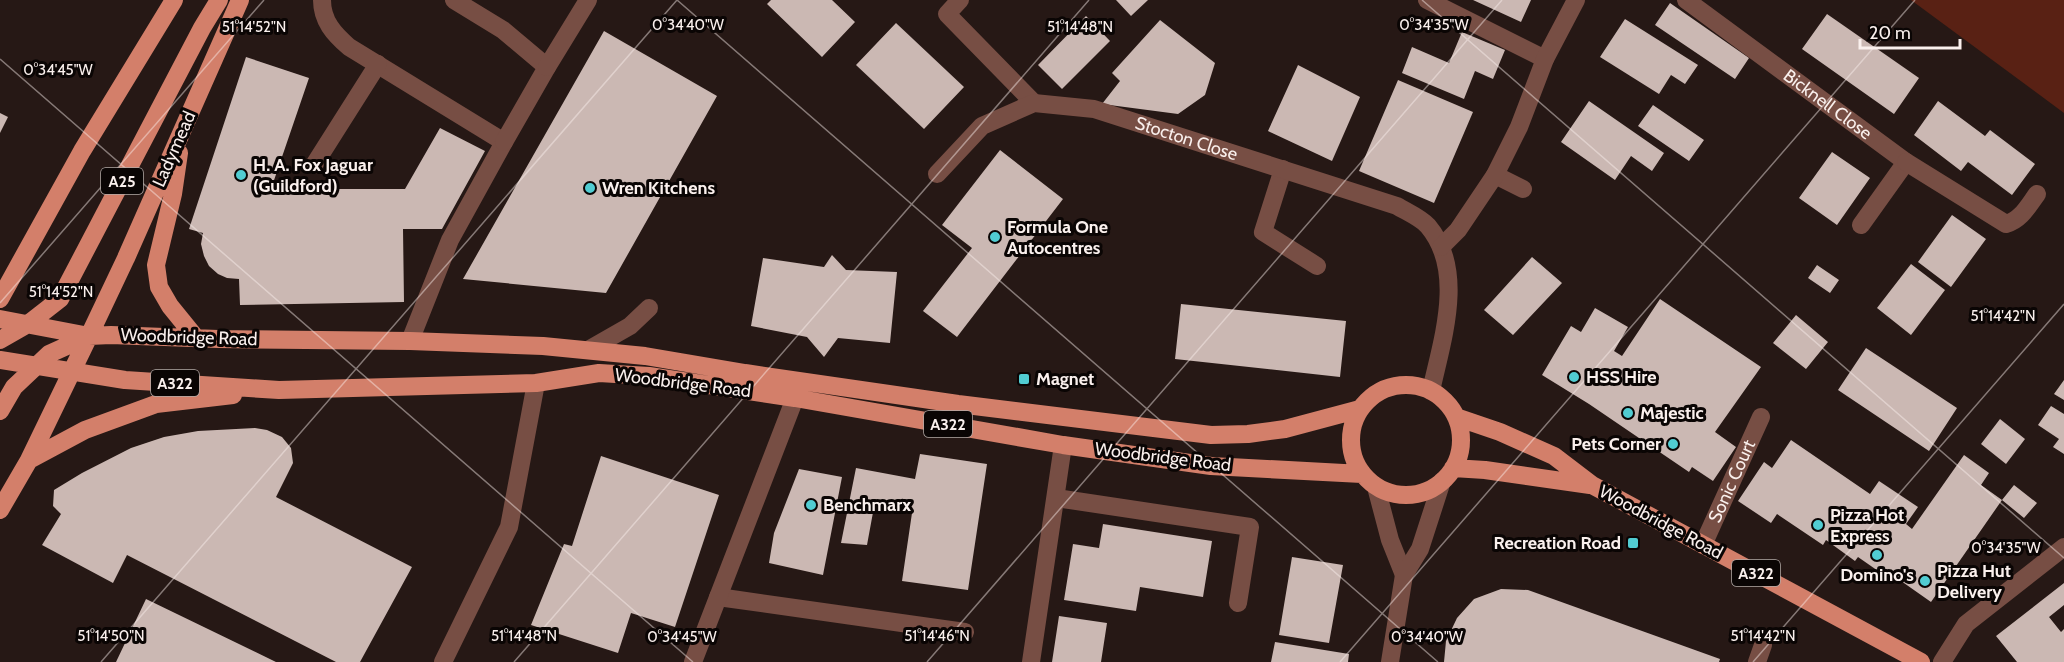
<svg xmlns="http://www.w3.org/2000/svg" width="2064" height="662" viewBox="0 0 2064 662" font-family="Cabin,sans-serif">
	<style>
		.green { fill: #592114 }
		.building { fill: #cbb8b3 }
		.lines { fill: none; stroke-linecap: round; stroke-linejoin: round }
		.minor { stroke: #774e44; stroke-width: 18 }
		.major { stroke: #d37f6a; stroke-width: 18 }
		.ticks { fill: none; stroke: #faf0ed; stroke-width: 1.5; stroke-opacity: 0.45 }
		.poi-dot { fill: #51ccd2; stroke: #0a0504; stroke-width: 2 }
		.labels { text-anchor: middle; stroke-width: 6; stroke-linejoin: round; paint-order: stroke }
		.shield { fill: #0a0504; stroke: #b2aaa7; stroke-width: 1.5 }
		.shield-label { font-size: 16px; font-weight: bold; fill: #faf0ed }
		.street-label { font-size: 18px; fill: #faf0ed; stroke: #0a0504 }
		.poi-label { font-size: 18px; font-weight: bold; fill: #faf0ed; stroke: #0a0504; text-anchor: start }
		.ticks-label { font-size: 15px; text-anchor: middle; fill: #faf0ed; stroke: #0a0504; stroke-width: 6; stroke-linejoin: round; paint-order: stroke }
	</style>
	<rect width="100%" height="100%" fill="#261815"/>
	<path class="green" d="M1911,0H2064V113Z"/>
	<path class="building" d="M771,0H832L855,22L822,57L767,4Z
		M1116,0H1148L1131,16Z
		M1473,0H1531L1521,22Z
		M1670,3L1749,58L1735,79L1655,25Z
		M1827,14L1919,78L1894,114L1802,49Z
		M1086,16L1110,41L1062,89L1038,65Z
		M1625,19L1698,65L1685,84L1671,75L1659,94L1600,57Z
		M1160,20L1215,63L1205,95L1178,114L1102,104L1120,81L1112,73Z
		M896,23L964,87L924,129L856,65Z
		M604,31L717,96L606,293L463,279Z
		M1462,32L1505,50L1493,79L1475,71L1464,99L1402,73L1412,47L1449,63Z
		M246,57L309,78L271,189H405L440,128L485,151L442,229H403L404,302L240,305L239,279L227,278L218,274L209,266L204,256L201,244L203,233L189,229Z
		M1298,65L1360,97L1332,161L1268,131Z
		M1398,80L1473,112L1434,203L1359,171Z
		M1589,101L1664,153L1652,171L1631,156L1615,180L1561,142Z
		M1938,101L1985,136L1990,130L2035,164L2012,195L1968,162L1961,171L1914,135Z
		M1653,105L1704,140L1689,161L1638,126Z
		M0,113L8,117L0,133Z
		M1000,150L1063,199L957,337L923,311L972,248L942,225Z
		M1832,152L1870,178L1837,225L1799,198Z
		M1952,215L1986,239L1951,287L1918,262Z
		M832,255L846,270L897,272L890,343L838,338L824,357L807,337L751,326L763,258L824,267Z
		M1532,257L1562,283L1513,335L1484,310Z
		M1911,264L1945,290L1911,335L1877,308Z
		M1817,265L1839,280L1830,293L1808,278Z
		M1660,299L1761,367L1715,432L1736,447L1713,481L1692,467L1689,472L1589,404L1542,375L1571,326L1581,332L1595,308L1628,327L1614,351L1622,356Z
		M1181,304L1346,321L1340,377L1175,359Z
		M1796,315L1828,342L1806,369L1773,343Z
		M1866,348L1957,408L1929,451L1838,390Z
		M2064,380V400L2054,394Z
		M2051,406L2064,414V454L2053,447L2059,439L2038,425Z
		M2000,419L2025,439L2006,464L1981,444Z
		M255,428L267,430L282,437L291,448L293,463L276,497L412,567L360,662H336L127,555L113,583L42,545L61,514L53,506L54,490L82,473L131,448L164,437L198,431Z
		M1791,440L1870,494L1879,481L1918,507L1906,524L1912,529L1964,455L1989,473L1981,485L2002,500L1931,602L1884,569L1881,573L1858,557L1855,561L1826,540L1823,545L1777,514L1771,523L1738,501L1764,462L1772,468Z
		M920,454L987,464L968,590L902,581L912,513L874,507L867,545L841,543L856,468L915,479Z
		M601,456L719,495L675,627L631,613L618,653L531,625L564,544L572,546Z
		M799,469L842,477L823,575L769,563L774,533Z
		M2014,485L2037,503L2024,518L2002,500Z
		M1103,524L1212,541L1203,597L1140,587L1136,611L1064,600L1073,544L1099,548Z
		M1292,557L1343,565L1329,643L1279,635Z
		M2064,583V605L2049,617L2061,632L2064,629V662H2017L1996,636Z
		M1501,589L1528,590L1720,659L1719,662H1444L1446,641L1457,618L1474,599Z
		M146,599L276,662H116Z
		M1059,616L1107,623L1101,662H1052Z
		M1275,642L1349,654L1348,662H1271Z"/>
	<g class="lines">
		<g class="minor">
			<path d="M322,0C322,21 334,34 349,47L504,142L450,240L410,341"/>
			<path d="M454,0L503,30L547,67L504,142"/>
			<path d="M960,0L947,14L1034,103"/>
			<path d="M1427,0L1545,59"/>
			<path id="s1" d="M1686,0L1906,162L1861,225"/>
			<path d="M547,67L588,0"/>
			<path d="M1906,162L2006,224C2021,220 2028,206 2037,194"/>
			<path d="M314,165L378,64"/>
			<path d="M1283,169L1263,232L1317,266"/>
			<path id="s2" d="M937,174L982,126L1034,103L1094,109L1397,206C1407,212 1421,218 1428,226C1466,271 1442,340 1431,391"/>
			<path d="M1495,175L1523,189"/>
			<path d="M1441,247L1458,230L1495,175L1519,127L1545,59L1576,0"/>
			<path d="M588,350L630,326L649,308"/>
			<path d="M1376,487L1390,540L1404,575"/>
			<path d="M1056,498L1250,527L1238,603"/>
			<path id="s3" d="M1703,545L1761,417"/>
			<path d="M718,597L965,632"/>
			<path d="M443,662L509,527L536,383"/>
			<path d="M693,662L795,398"/>
			<path d="M1031,662L1063,445"/>
			<path d="M1390,662L1404,575L1420,549L1442,481"/>
			<path d="M1757,662L1763,645"/>
			<path d="M1942,662L1966,624L2064,547"/>
		</g>
		<path class="major" d="M179,153L173,194L156,265L159,287L170,306L196,338
			M0,299L82,151L174,0
			M0,319L89,336L111,335L218,339L410,341L543,346L645,356L745,373L958,404L1211,435L1248,434L1285,429L1360,409
			M0,340L28,324L60,299L202,28L219,0
			M0,360L125,380L279,390L536,383L599,373L649,376L795,398L1063,445L1211,466L1362,474
			M1351 440a55 55 0 1 1 110 0a55 55 0 1 1-110 0Z
			M0,411L14,387L49,354L89,336
			M1456,417L1500,432L1554,456L1592,485L1921,662
			M29,460L85,430L156,404L233,395
			M1453,468L1485,470L1590,485
			M0,510L29,460L89,336L126,258L240,0"/>
	</g>
	<path class="ticks" d="M677,0L1438,662M1422,0L2064,558M0,59L693,662M0,303L264,0M101,662L677,0M514,662L1089,0M927,662L1502,0M1340,662L1915,0M1753,662L2064,304"/>
	<g class="poi-dot">
		<circle cx="241" cy="175" r="6"/>
		<circle cx="590" cy="188" r="6"/>
		<circle cx="995" cy="237" r="6"/>
		<circle cx="1574" cy="377" r="6"/>
		<rect x="1018" y="373" width="12" height="12" rx="3"/>
		<circle cx="1628" cy="413" r="6"/>
		<circle cx="1673" cy="444" r="6"/>
		<circle cx="811" cy="505" r="6"/>
		<circle cx="1818" cy="525" r="6"/>
		<rect x="1627" y="537" width="12" height="12" rx="3"/>
		<circle cx="1877" cy="555" r="6"/>
		<circle cx="1925" cy="581" r="6"/>
	</g>
	<g class="labels">
		<g class="shield">
			<rect x="101" y="168" width="42" height="26" rx="4.5"/>
			<rect x="151" y="370" width="48" height="26" rx="4.5"/>
			<rect x="924" y="411" width="48" height="26" rx="4.5"/>
			<rect x="1732" y="560" width="48" height="26" rx="4.5"/>
		</g>
		<g class="shield-label">
			<text x="122" y="187">A25</text>
			<text x="175" y="389">A322</text>
			<text x="948" y="430">A322</text>
			<text x="1756" y="579">A322</text>
		</g>
		<g class="street-label">
			<text dy="6" stroke="none"><textPath href="#s1" startOffset="176">Bicknell Close</textPath></text>
			<text dy="6" stroke="none"><textPath href="#s2" startOffset="280">Stocton Close</textPath></text>
			<text transform="translate(174 149) rotate(-66)" y="6">Ladymead</text>
			<text transform="translate(189 337) rotate(2)" y="6">Woodbridge Road</text>
			<text transform="translate(683 383) rotate(7)" y="6">Woodbridge Road</text>
			<text transform="translate(1163 457) rotate(7)" y="6">Woodbridge Road</text>
			<text dy="6" stroke="none"><textPath href="#s3" startOffset="70">Sonic Court</textPath></text>
			<text transform="translate(1661 522) rotate(28)" y="6">Woodbridge Road</text>
		</g>
		<g class="poi-label">
			<text x="253" y="171">H. A. Fox Jaguar<tspan x="253" dy="21">(Guildford)</tspan></text>
			<text x="602" y="194">Wren Kitchens</text>
			<text x="1007" y="233">Formula One<tspan x="1007" dy="21">Autocentres</tspan></text>
			<text x="1586" y="383">HSS Hire</text>
			<text x="1036" y="385">Magnet</text>
			<text x="1640" y="419">Majestic</text>
			<text x="1661" y="450" text-anchor="end">Pets Corner</text>
			<text x="823" y="511">Benchmarx</text>
			<text x="1830" y="521">Pizza Hot<tspan x="1830" dy="21">Express</tspan></text>
			<text x="1621" y="549" text-anchor="end">Recreation Road</text>
			<text x="1937" y="577">Pizza Hut<tspan x="1937" dy="21">Delivery</tspan></text>
			<text x="1877" y="581" text-anchor="middle">Domino's</text>
		</g>
	</g>
	<g class="ticks-label">
		<text x="688" y="30">0°34'40"W</text>
		<text x="1434" y="30">0°34'35"W</text>
		<text x="254" y="32">51°14'52"N</text>
		<text x="1080" y="32">51°14'48"N</text>
		<text x="58" y="75">0°34'45"W</text>
		<text x="61" y="297">51°14'52"N</text>
		<text x="2003" y="321">51°14'42"N</text>
		<text x="2006" y="553">0°34'35"W</text>
		<text x="111" y="641">51°14'50"N</text>
		<text x="524" y="641">51°14'48"N</text>
		<text x="937" y="641">51°14'46"N</text>
		<text x="1763" y="641">51°14'42"N</text>
		<text x="682" y="642">0°34'45"W</text>
		<text x="1427" y="642">0°34'40"W</text>
	</g>
	<path d="M1860 39v9h100v-9" fill="none" stroke="#faf0ed" stroke-width="3"/>
	<text x="1869" y="39" font-size="18" fill="#faf0ed" stroke="#0a0504" stroke-width="4.5" paint-order="stroke">20 m</text>
</svg>
